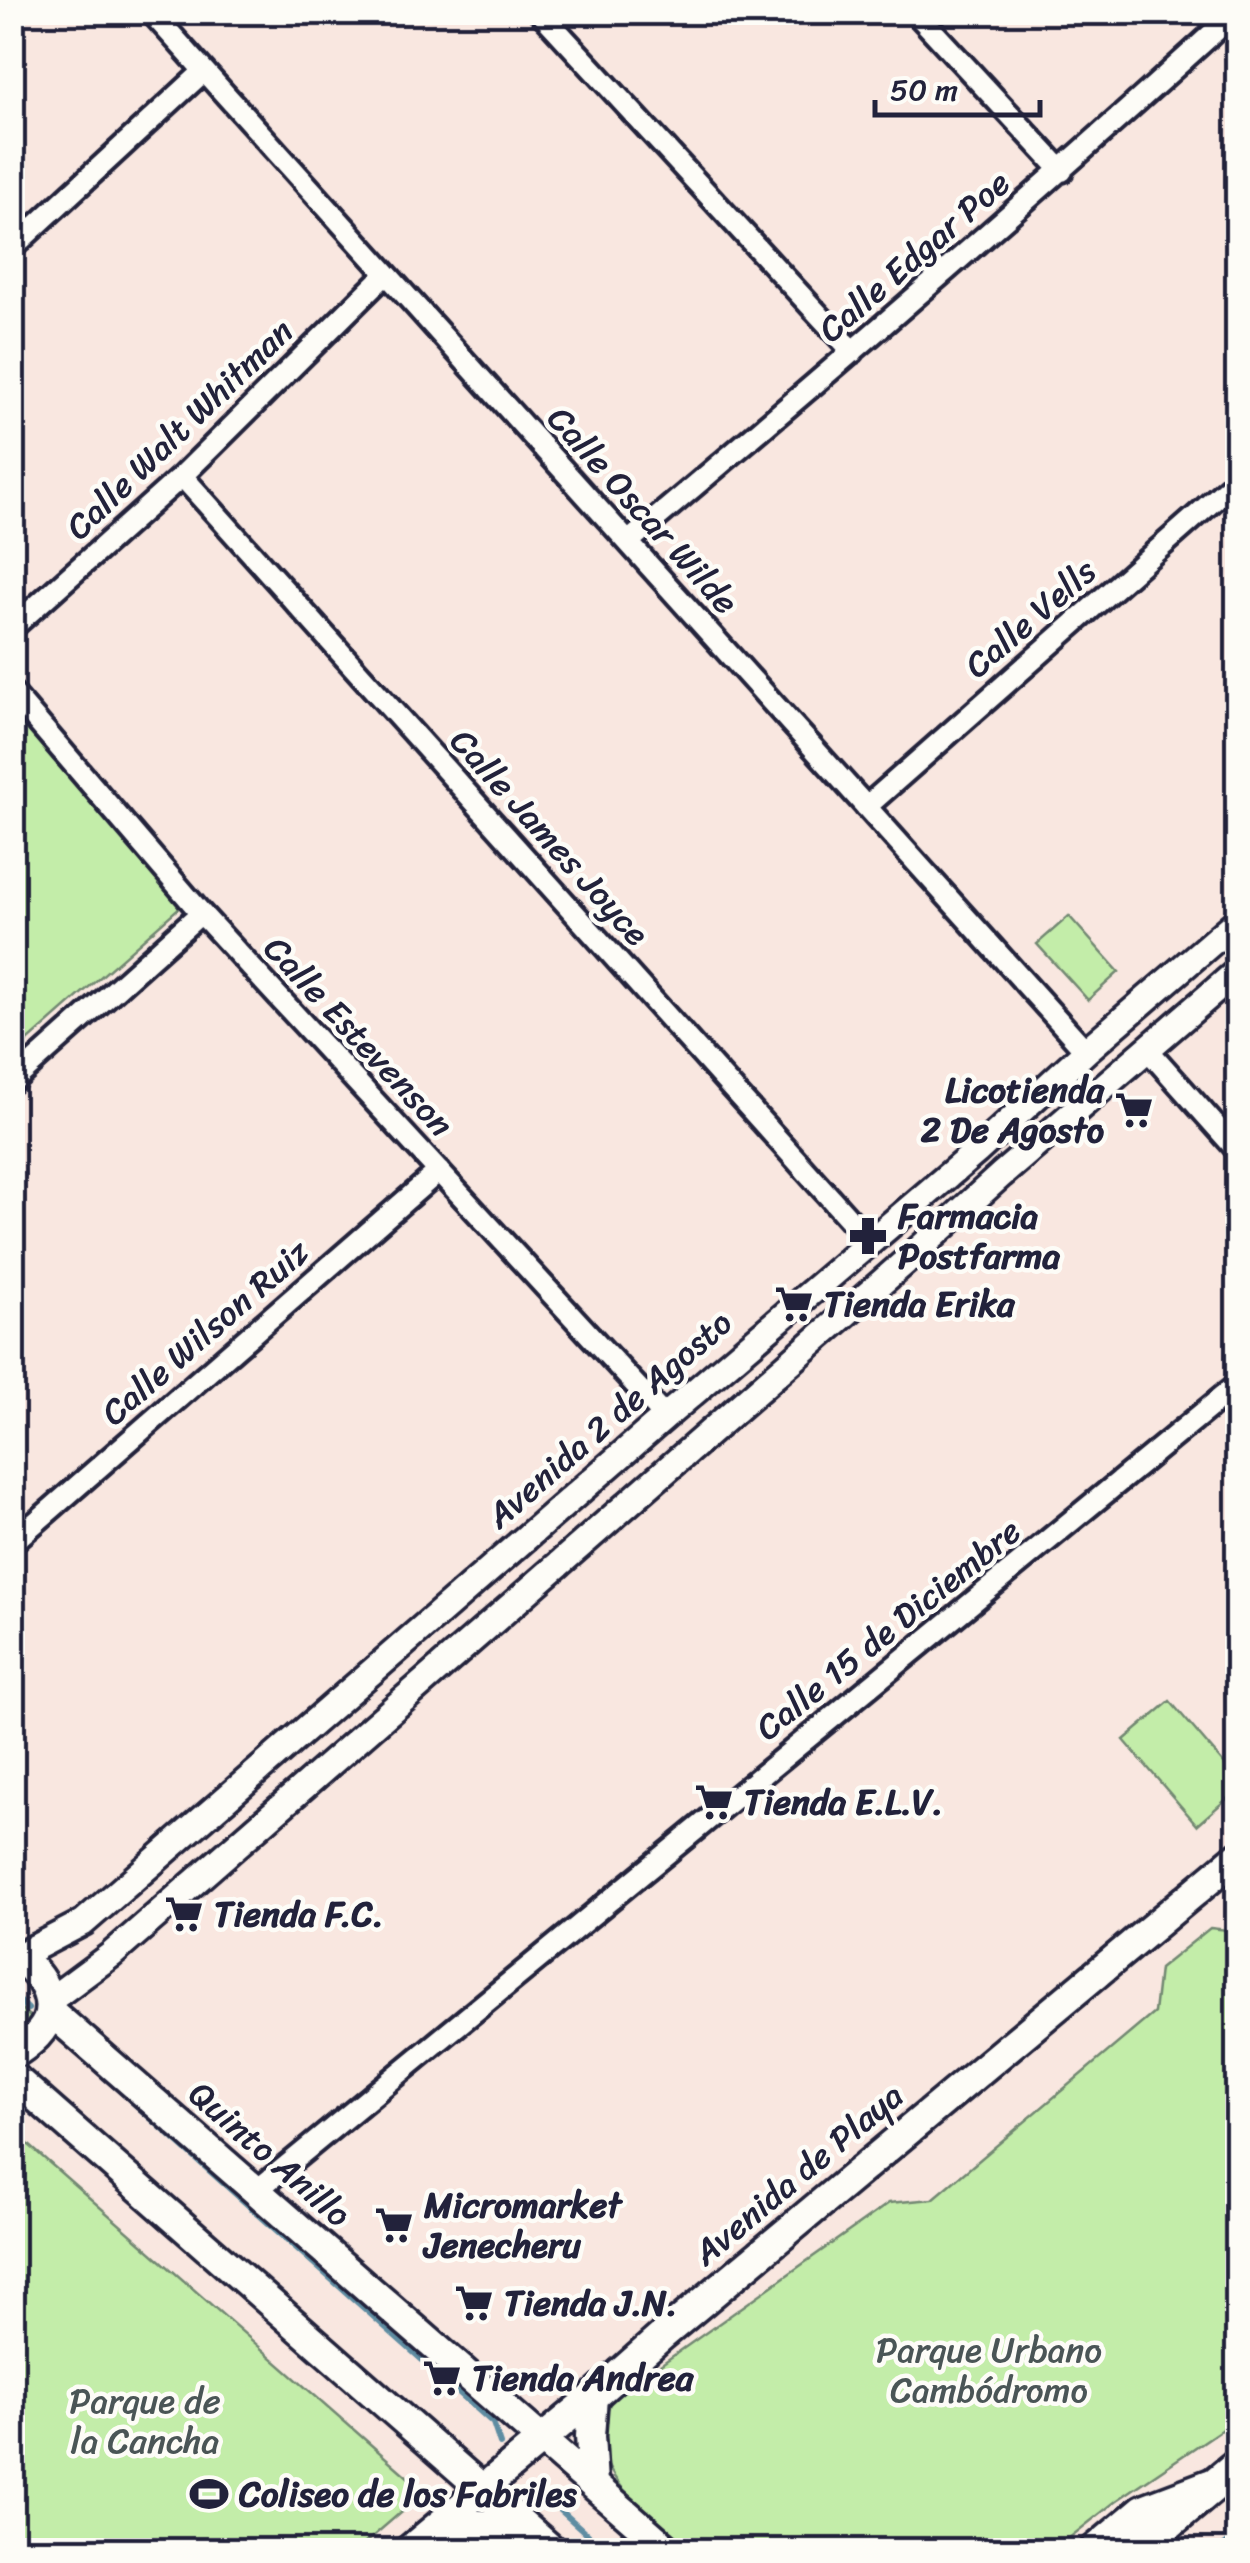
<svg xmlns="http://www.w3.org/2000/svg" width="1250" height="2563" viewBox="0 0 1250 2563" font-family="Sriracha,sans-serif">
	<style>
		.green { fill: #c3eda9; stroke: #728872; stroke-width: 2.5 }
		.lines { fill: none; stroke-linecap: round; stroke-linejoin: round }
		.stream { stroke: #5f8da2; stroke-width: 6 }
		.minor-casing { stroke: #22223b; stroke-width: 28 }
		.tertiary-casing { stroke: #22223b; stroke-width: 32 }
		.secondary-casing { stroke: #22223b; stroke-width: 35 }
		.primary-casing { stroke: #22223b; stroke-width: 40 }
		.minor { stroke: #fdfcf7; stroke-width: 20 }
		.tertiary { stroke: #fdfcf7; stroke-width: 25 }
		.secondary { stroke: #fdfcf7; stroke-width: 28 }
		.primary { stroke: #fdfcf7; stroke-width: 32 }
		.labels { text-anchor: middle; stroke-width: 9; stroke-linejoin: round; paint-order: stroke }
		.street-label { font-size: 35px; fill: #22223b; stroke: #fdfcf7 }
		.poi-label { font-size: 35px; font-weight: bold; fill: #22223b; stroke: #fdfcf7; text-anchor: start }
		.park-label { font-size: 35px; fill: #4a5556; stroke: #fdfcf7 }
	</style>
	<rect width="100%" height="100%" fill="#f9e7e0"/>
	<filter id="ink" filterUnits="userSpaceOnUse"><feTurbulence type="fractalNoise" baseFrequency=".01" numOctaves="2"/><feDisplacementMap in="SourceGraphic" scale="20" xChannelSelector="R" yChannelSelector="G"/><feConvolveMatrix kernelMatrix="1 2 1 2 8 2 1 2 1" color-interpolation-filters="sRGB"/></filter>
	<g filter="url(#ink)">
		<path class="green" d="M13,713L181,906L13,1054H12Z
			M1069,916L1119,972L1088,1000L1037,944Z
			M1170,1701L1237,1779V1790L1197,1825L1124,1740Z
			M1210,1928L1237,1931V2419L1116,2501L1054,2550H692C658,2520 603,2487 600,2437C599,2425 608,2410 612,2399L889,2203L933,2199L1154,2013L1159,1969Z
			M12,2001L36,2022L12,2040Z
			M12,2130L418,2486L414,2501L357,2550H13Z"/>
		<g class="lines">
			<path class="stream" d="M12,1994L28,2009
				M93,2067L493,2423L500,2444
				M539,2491L605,2550
				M1219,2550L1238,2535"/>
			<g class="minor-casing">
				<path id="minor" d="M151,12L1086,1051
					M540,12L853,352
					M915,12L1062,171
					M12,248L204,71
					M182,476L869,1241
					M628,542C834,369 1037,194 1236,12
					M12,628L182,476L386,274
					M12,692L201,913L665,1417
					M866,807L1238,479
					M1148,1050L1238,1151
					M12,1082L201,913
					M12,1543L439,1171
					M256,2191L1238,1384"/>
			</g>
			<g class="tertiary-casing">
				<path id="tertiary" d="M17,1957L84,1922L665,1417L977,1151L1086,1051L1238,920
					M49,2001L111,1955L905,1262L1001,1175L1238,971"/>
			</g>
			<g class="secondary-casing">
				<path id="secondary" d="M12,1956C35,1965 57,1995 47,2021C40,2036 26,2046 12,2055
					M50,2011L668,2550
					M12,2076L552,2550
					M593,2483L590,2436L593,2397
					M434,2532C466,2520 497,2523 528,2535
					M409,2550L593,2397L663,2335L1238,1856
					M1094,2550L1143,2509L1209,2484"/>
			</g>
			<g class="primary-casing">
				<path id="primary" d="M1136,2550L1238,2465"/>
			</g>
			<use href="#minor" class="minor"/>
			<use href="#tertiary" class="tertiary"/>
			<use href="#secondary" class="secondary"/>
			<use href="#primary" class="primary"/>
		</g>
	</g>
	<defs>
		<g id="supermarket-bare" transform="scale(3)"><path d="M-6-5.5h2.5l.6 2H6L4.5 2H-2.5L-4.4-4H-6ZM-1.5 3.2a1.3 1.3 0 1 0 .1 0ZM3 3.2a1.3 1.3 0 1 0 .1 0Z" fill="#22223b" stroke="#fdfcf7" stroke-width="2.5" paint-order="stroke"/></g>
		<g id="pharmacy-bare" transform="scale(3)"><path d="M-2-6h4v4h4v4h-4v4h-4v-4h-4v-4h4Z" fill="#22223b" stroke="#fdfcf7" stroke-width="2.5" paint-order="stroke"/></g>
		<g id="stadium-bare" transform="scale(3)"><path d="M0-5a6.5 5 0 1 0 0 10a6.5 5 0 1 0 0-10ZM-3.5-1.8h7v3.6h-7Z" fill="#22223b" stroke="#fdfcf7" stroke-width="2.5" paint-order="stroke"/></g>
	</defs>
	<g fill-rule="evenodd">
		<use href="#supermarket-bare" x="1134" y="1110"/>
		<use href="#pharmacy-bare" x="868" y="1236"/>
		<use href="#supermarket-bare" x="794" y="1304"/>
		<use href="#supermarket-bare" x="714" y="1802"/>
		<use href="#supermarket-bare" x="184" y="1914"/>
		<use href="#supermarket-bare" x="394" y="2225"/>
		<use href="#supermarket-bare" x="474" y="2303"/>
		<use href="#supermarket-bare" x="442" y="2378"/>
		<use href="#stadium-bare" x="209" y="2494"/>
	</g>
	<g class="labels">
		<g class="street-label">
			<text transform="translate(914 256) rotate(-41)" y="12">Calle Edgar Poe</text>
			<text transform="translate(179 429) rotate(-44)" y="12">Calle Walt Whitman</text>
			<text transform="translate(643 510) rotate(48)" y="12">Calle Oscar Wilde</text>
			<text transform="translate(1030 618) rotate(-41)" y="12">Calle Vells</text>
			<text transform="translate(550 837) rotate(48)" y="12">Calle James Joyce</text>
			<text transform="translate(359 1036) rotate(47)" y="12">Calle Estevenson</text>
			<text transform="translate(205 1332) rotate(-41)" y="12">Calle Wilson Ruiz</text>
			<text transform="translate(609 1419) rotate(-41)" y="12">Avenida 2 de Agosto</text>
			<text transform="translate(888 1629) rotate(-39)" y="12">Calle 15 de Diciembre</text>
			<text transform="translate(270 2154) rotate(41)" y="12">Quinto Anillo</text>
			<text transform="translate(798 2174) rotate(-40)" y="12">Avenida de Playa</text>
		</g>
		<g class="poi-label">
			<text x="1104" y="1102" text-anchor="end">Licotienda<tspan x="1104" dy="40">2 De Agosto</tspan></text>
			<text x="898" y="1228">Farmacia<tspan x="898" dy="40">Postfarma</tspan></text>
			<text x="824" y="1316">Tienda Erika</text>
			<text x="744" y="1814">Tienda E.L.V.</text>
			<text x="214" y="1926">Tienda F.C.</text>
			<text x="424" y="2217">Micromarket<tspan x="424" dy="40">Jenecheru</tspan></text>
			<text x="504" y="2315">Tienda J.N.</text>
			<text x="472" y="2390">Tienda Andrea</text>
			<text x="239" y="2506">Coliseo de los Fabriles</text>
		</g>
		<g class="park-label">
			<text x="989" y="2362">Parque Urbano<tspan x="989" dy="40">Cambódromo</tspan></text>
			<text x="145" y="2413">Parque de<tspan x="145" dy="40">la Cancha</tspan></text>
		</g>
	</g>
	<rect width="1250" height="2563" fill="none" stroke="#fdfcf7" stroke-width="50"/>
	<rect x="25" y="25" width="1200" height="2513" fill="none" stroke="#22223b" stroke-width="4" filter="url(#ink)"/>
	<path d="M875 100v15h165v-15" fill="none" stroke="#22223b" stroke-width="5"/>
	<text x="890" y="100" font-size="30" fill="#22223b" stroke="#fdfcf7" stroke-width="8" paint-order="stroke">50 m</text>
</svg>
